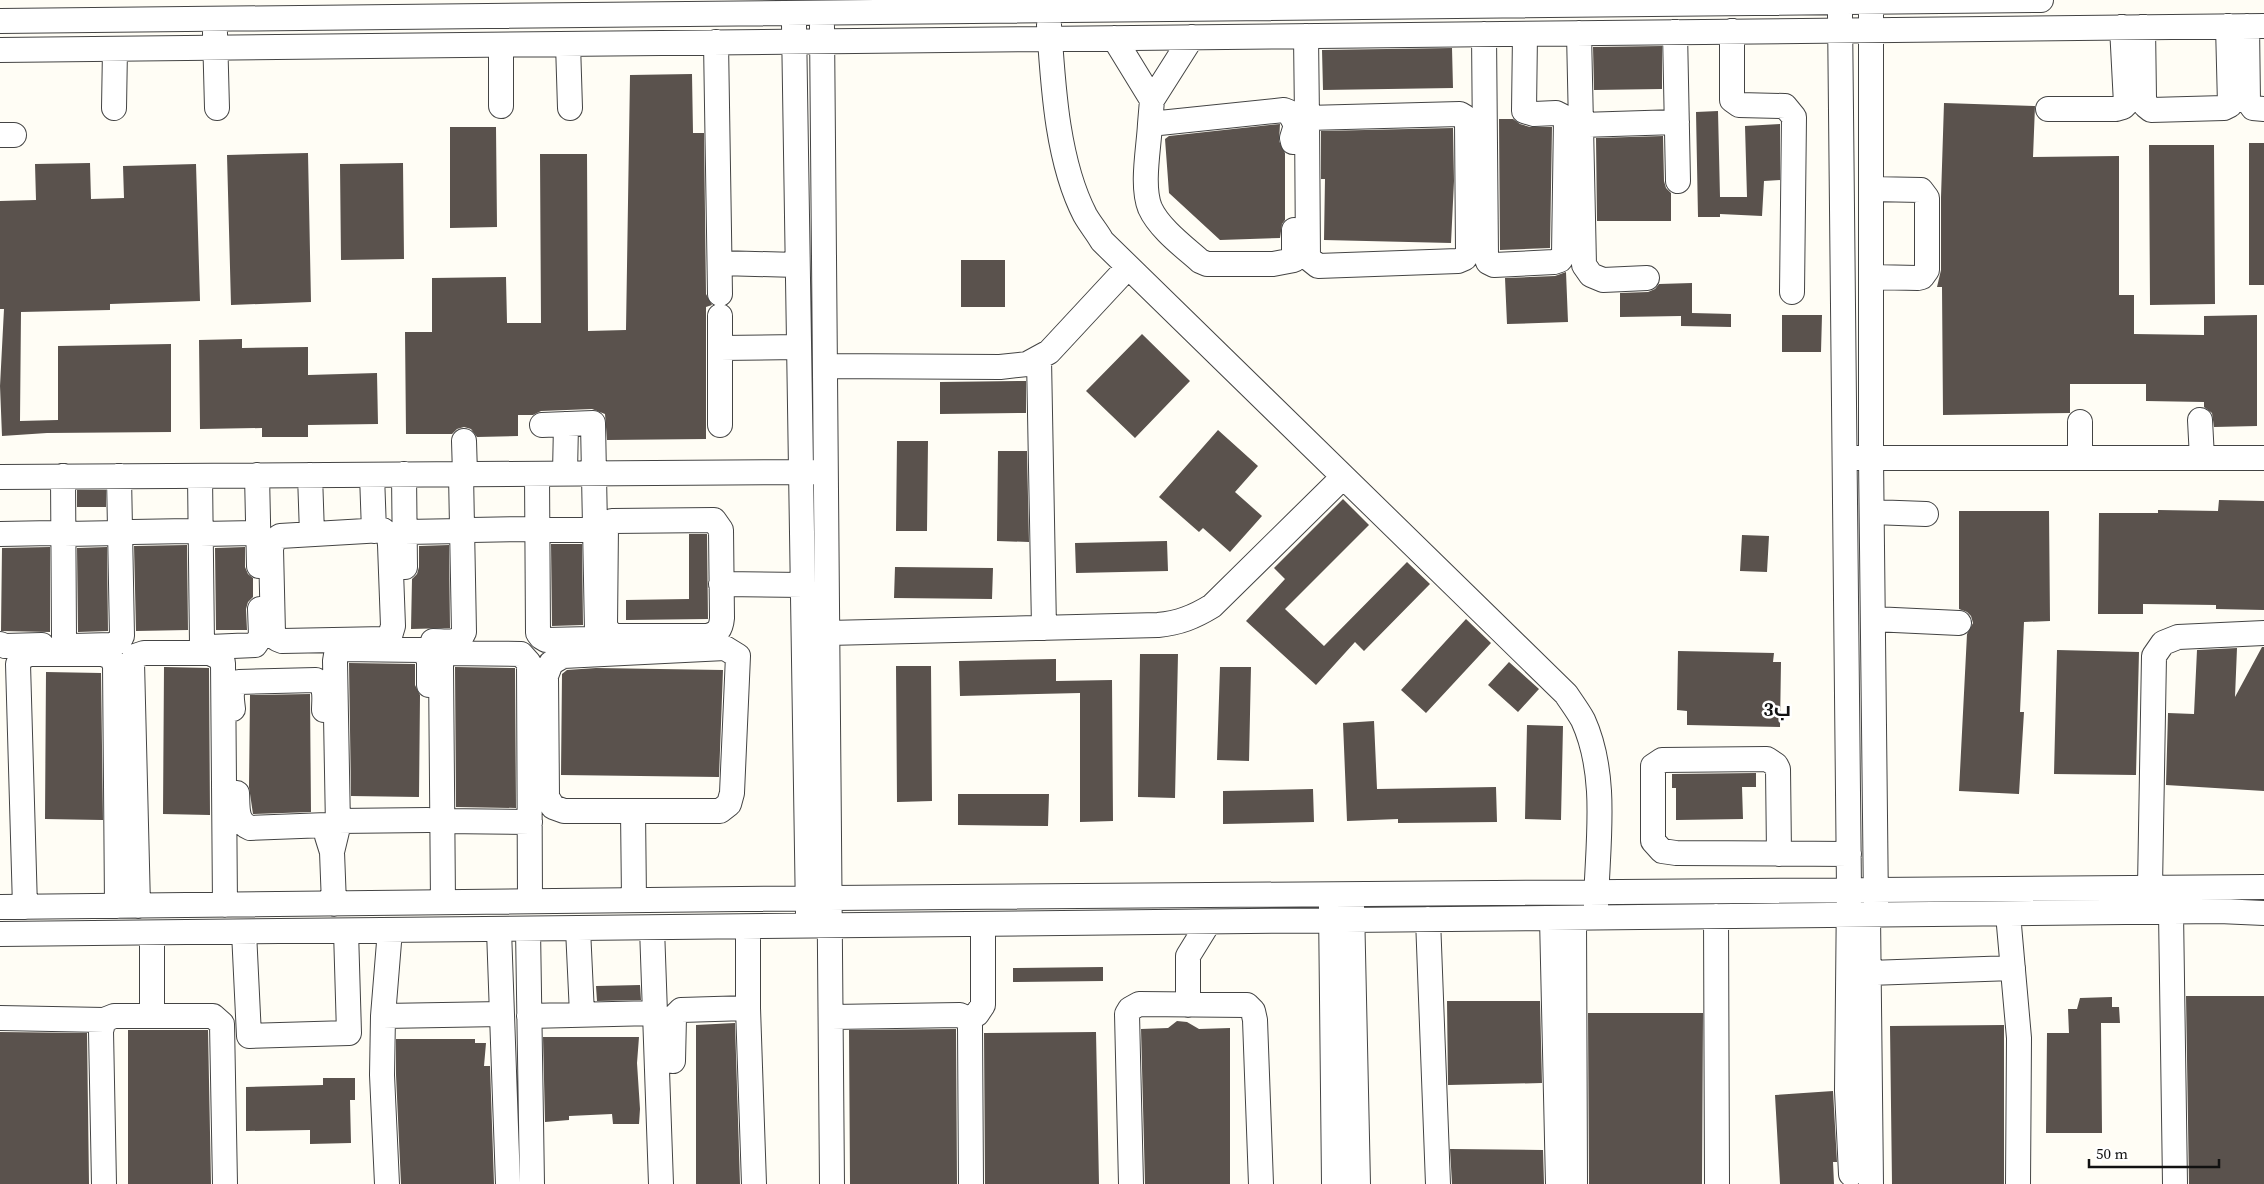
<svg xmlns="http://www.w3.org/2000/svg" width="2264" height="1184" viewBox="0 0 2264 1184" font-family="'Source Serif 4',Cairo,serif">
	<style>
		.building { fill: #5a524d }
		.lines { fill: none; stroke-linecap: round; stroke-linejoin: round }
		.minor-casing { stroke: #444; stroke-width: 26 }
		.minor { stroke: #fff; stroke-width: 24 }
		.labels { text-anchor: middle; stroke-width: 5; stroke-linejoin: round; paint-order: stroke }
		.district-label { font-size: 20px; font-weight: bold; fill: #111; stroke: #fff }
	</style>
	<rect width="100%" height="100%" fill="#fffdf5"/>
	<path class="building" d="M1662,46V89L1594,90L1593,47Z
		M1452,48L1453,88L1323,90L1322,50Z
		M692,74L693,133H704L706,294L712,305L706,307V439L607,440L605,414L592,409L541,411L533,415H518V436L477,437L471,429L464,427L457,429L452,434H406L405,332H432V278L506,277L507,323H541L540,154H587L588,331L626,330L630,75Z
		M1944,103L2035,106L2033,157L2119,156V295H2134V334L2204,335V316L2257,315V426L2214,427L2212,413L2204,407V402L2146,401V384H2070V413L1943,415L1942,287H1937L1941,270V197Z
		M1718,111L1720,197H1747L1745,126L1780,124V180L1764,181L1762,216L1720,214V217H1698L1696,112Z
		M1499,119H1513L1520,124L1530,127H1552L1550,248L1500,250Z
		M1280,124L1279,141L1285,153V220L1282,224L1280,238L1220,240L1169,193L1165,139L1169,136Z
		M450,127H496L497,227L450,228Z
		M1453,128L1454,181L1451,243L1324,240L1325,179H1321V131Z
		M1663,136L1664,181L1666,188L1671,193V221H1597L1596,138Z
		M2249,143H2264V285H2249Z
		M2149,145H2214L2215,304L2150,305Z
		M308,153L311,302L231,305L227,155Z
		M90,163L91,199L124,198L123,166L196,164L200,301L110,304V310L21,312L20,421L58,420V346L171,344V432L47,433L2,436L0,386L4,309H0V201L36,200L35,164Z
		M403,163L404,259L341,260L340,164Z
		M961,260H1005V307H961Z
		M1566,272L1568,322L1507,324L1505,278L1555,276Z
		M1692,283V313L1731,314V327L1681,326V316L1620,317V293L1648,292L1655,289L1659,284Z
		M1782,315H1822L1821,352H1782Z
		M1142,334L1190,381L1135,438L1086,391Z
		M242,339V348L308,347V375L377,373L378,424L308,425V437H262V428L200,429L199,340Z
		M1026,381V413L940,414V382Z
		M1218,430L1258,466L1235,492L1262,516L1230,552L1203,528L1199,532L1159,497Z
		M897,441H928L927,531H896Z
		M998,451H1027L1029,542L997,541Z
		M77,490H106V507H77Z
		M1343,499L1369,525L1285,609L1324,646L1407,562L1430,584L1364,651L1355,642L1316,685L1246,621L1285,579L1274,568Z
		M2219,500L2264,501V610L2216,609V605L2143,604V614H2098L2099,513H2158V510L2218,511Z
		M1959,511H2049L2050,621L2024,622L2020,712H2024L2019,794L1959,791L1967,634L1973,623L1971,616L1967,612L1959,609Z
		M689,534H707L708,619L626,620V600L689,599Z
		M1742,535L1769,536L1767,572L1740,571Z
		M1167,541L1168,571L1076,573L1075,543Z
		M551,544H582L583,625L552,626Z
		M187,545L188,630L136,631L134,546Z
		M449,545L450,628L411,629L412,579L417,574L419,567V546Z
		M50,547V632L1,631L2,548Z
		M107,547L108,631L78,632L77,548Z
		M245,547V567L248,574L253,578V597L248,602L246,609L247,630H216L215,548Z
		M895,567L993,568L992,599L894,598Z
		M1466,619L1491,643L1426,713L1401,690Z
		M2262,647H2264V791L2166,785L2168,713L2194,714L2197,650L2237,648L2235,697Z
		M2057,650L2139,652L2136,775L2054,774Z
		M1678,651L1774,653L1773,662H1781L1780,727L1687,725V711L1677,710Z
		M1140,654H1178L1175,798L1138,797Z
		M1056,659V681L1112,680L1113,821L1080,822V693L960,696L959,661Z
		M1509,662L1539,689L1518,712L1488,685Z
		M349,663L415,664V685L420,695L419,797L351,796Z
		M896,666H931L932,801L897,802Z
		M164,667L209,668L210,815L163,814Z
		M455,667L515,668L516,808L456,807Z
		M1220,667H1251L1249,761L1217,760Z
		M596,668L723,670L719,777L561,775L562,674L567,670Z
		M46,672L101,673L103,820L45,819Z
		M310,694L311,812L253,814L249,787L250,695Z
		M1374,721L1377,789L1496,787L1497,822L1398,823V819L1347,821L1343,723Z
		M1527,725L1563,726L1561,820L1525,819Z
		M1756,773V787H1742L1743,819L1676,820V788H1672V774Z
		M1313,789L1314,822L1223,824V791Z
		M958,794H1049L1048,826L958,825Z
		M1103,967V981L1013,982V968Z
		M640,985L641,1000L597,1001L596,986Z
		M2186,996H2264V1184H2189Z
		M2112,997V1007H2119L2120,1023H2101L2102,1133H2046L2047,1033H2069L2068,1009H2077L2080,998Z
		M1447,1001H1540L1542,1083L1448,1085Z
		M1588,1013H1703L1702,1184H1589Z
		M1177,1021L1187,1022L1199,1029L1230,1028V1184H1145L1141,1029L1168,1028Z
		M735,1023L740,1184H696V1025Z
		M2004,1025V1184H1892L1890,1026Z
		M956,1029L957,1184H850L849,1030Z
		M128,1030H208L211,1184H128Z
		M0,1032L87,1033L89,1184H0Z
		M1096,1032L1099,1184H985L984,1033Z
		M543,1037H639L637,1063L640,1109L639,1124H613L612,1114L569,1116V1120L545,1122Z
		M396,1039H475V1043H486L484,1066H490L494,1184H401L396,1075Z
		M323,1078H355V1100H350L351,1143L310,1144V1130L246,1131V1087L323,1085Z
		M1833,1091L1837,1162H1833L1834,1184H1780L1775,1095Z
		M1450,1149L1543,1150L1544,1184H1452Z"/>
	<g class="lines">
		<g class="minor-casing">
			<path id="minor" d="M1840,14L1849,890L1847,1091L1851,1174
				M1871,14V458L1876,906
				M0,21L2041,0
				M794,25L808,914
				M1049,25C1053,85 1057,161 1085,215C1090,224 1097,232 1102,241L1566,694C1572,703 1578,711 1583,720C1609,777 1597,846 1596,906
				M2247,26L2248,101L2253,108L2264,109
				M822,27L832,1184
				M2143,27L2144,98L2146,106L2151,110L2224,108L2230,105L2228,26
				M1732,31V100L1739,105L1785,106L1794,117L1792,292
				M1675,32L1678,181
				M215,33L217,108
				M1579,33L1584,265L1591,275L1603,280L1647,278
				M1484,34L1486,256L1488,262L1494,265L1554,262L1560,260L1564,254L1566,118L1556,113L1534,114L1524,111L1525,34
				M1306,36L1307,118L1460,114L1465,117L1467,123L1468,252L1465,258L1458,261L1318,266L1308,258L1307,118
				M1192,37L1152,100L1150,124L1284,110L1289,112L1296,125L1292,138L1293,142
				M1114,38L1152,100
				M716,42L720,294
				M568,44L570,108
				M501,45V106
				M0,50L2264,26
				M114,108L115,49
				M2048,109H2116L2123,107L2126,104L2122,27
				M1150,124C1149,147 1141,186 1150,208C1159,228 1183,246 1200,261L1207,264H1273L1294,260V230
				M1581,125L1677,122
				M0,135H14
				M1871,189L1921,190L1927,198V270L1922,277L1918,278L1871,277
				M720,263L797,265
				M720,348L799,347
				M1039,359L1044,628
				M826,366L1000,367L1027,364L1049,352L1128,267
				M2200,420L2202,458
				M2080,422V458
				M720,425V316
				M464,441L465,474
				M1857,458H2264
				M565,473L566,424
				M404,474L405,567
				M537,474L538,633L541,637L546,640L591,639L597,631L593,423L542,425
				M257,475L259,566
				M310,475L312,534
				M372,475L374,531
				M63,476L64,637L65,642L72,646L112,645L118,642L122,636L119,476
				M200,476L202,643L210,647L255,645L261,636L260,609
				M0,477L816,472
				M1872,512L1926,514
				M714,520L721,530L722,618C721,629 718,633 707,636H613L605,627L606,525L612,521Z
				M383,530L389,536L390,545L393,626L390,636L385,639L282,641L277,639L273,633L271,549L273,541L280,536Z
				M471,530L528,529
				M538,530H594
				M132,532L189,531
				M405,532L462,531
				M0,534L53,533
				M64,534L120,533
				M200,534L258,533
				M721,584L803,585
				M1873,619L1959,623
				M828,633L1158,625C1179,623 1194,617 1212,606L1343,477
				M433,641C445,641 459,645 464,632L461,474
				M0,644L5,646L42,645
				M725,648L738,656L732,793L729,804L720,811H564L553,807L547,797L546,676L551,663L563,656Z
				M233,709C232,699 229,689 239,682L316,680C327,686 324,699 324,710
				M237,793C238,806 235,822 250,828L327,825
				M633,811L634,900
				M338,821L428,820
				M442,821L530,822
				M327,836L332,852L334,904
				M332,852L338,827L335,661L336,655L340,649L422,650L429,659V685
				M1779,854L1778,769L1776,765L1767,759L1662,760L1653,766V841L1662,851L1676,853L1849,854
				M2150,887L2154,656L2163,643L2178,637L2264,633
				M443,902L441,665L442,658L446,653L521,654L529,663L530,901
				M138,906L132,662L135,656L144,653H210L218,657L223,663L225,905
				M1331,906L1334,1184
				M1352,906L1358,1184
				M0,907L831,898L2264,887
				M25,907L18,664L21,658L29,654H103L110,657L115,664L117,906
				M2171,912L2175,1184
				M2008,914L2019,1038L2018,1184
				M1868,915L1871,1184
				M1716,916L1717,1184
				M1552,918L1558,1184
				M1574,918L1575,1184
				M1428,919L1438,1184
				M748,927V1008L754,1184
				M652,928L661,1184
				M528,929L532,1184
				M578,929L582,1014
				M499,930L508,1184
				M244,932L249,1036L349,1033L346,931
				M152,933V1016
				M0,934L2219,911L2264,913
				M1869,973L2013,968
				M1188,1005V956L1209,922
				M383,1016L502,1014
				M529,1016L655,1013
				M832,1017L960,1015L967,1019L970,1026L971,1184
				M0,1018L104,1020
				M967,1019L977,1014L983,1005V925
				M673,1061L674,1017L681,1010L748,1008
				M104,1184L101,1031L104,1020L114,1016H213L222,1024L225,1184
				M387,1184L382,1075L383,1016L390,930
				M1131,1184L1127,1014L1130,1009L1139,1004L1247,1005L1253,1011L1255,1020L1261,1184"/>
		</g>
		<use href="#minor" class="minor"/>
	</g>
	<g class="labels">
		<g class="district-label">
			<text x="1777" y="716">ب3</text>
		</g>
	</g>
	<path d="M2089 1159v8h130v-8" fill="none" stroke="#111111" stroke-width="2.5"/>
	<text x="2096" y="1159" font-size="15" fill="#111111" stroke="#ffffff" stroke-width="4" paint-order="stroke">50 m</text>
</svg>
